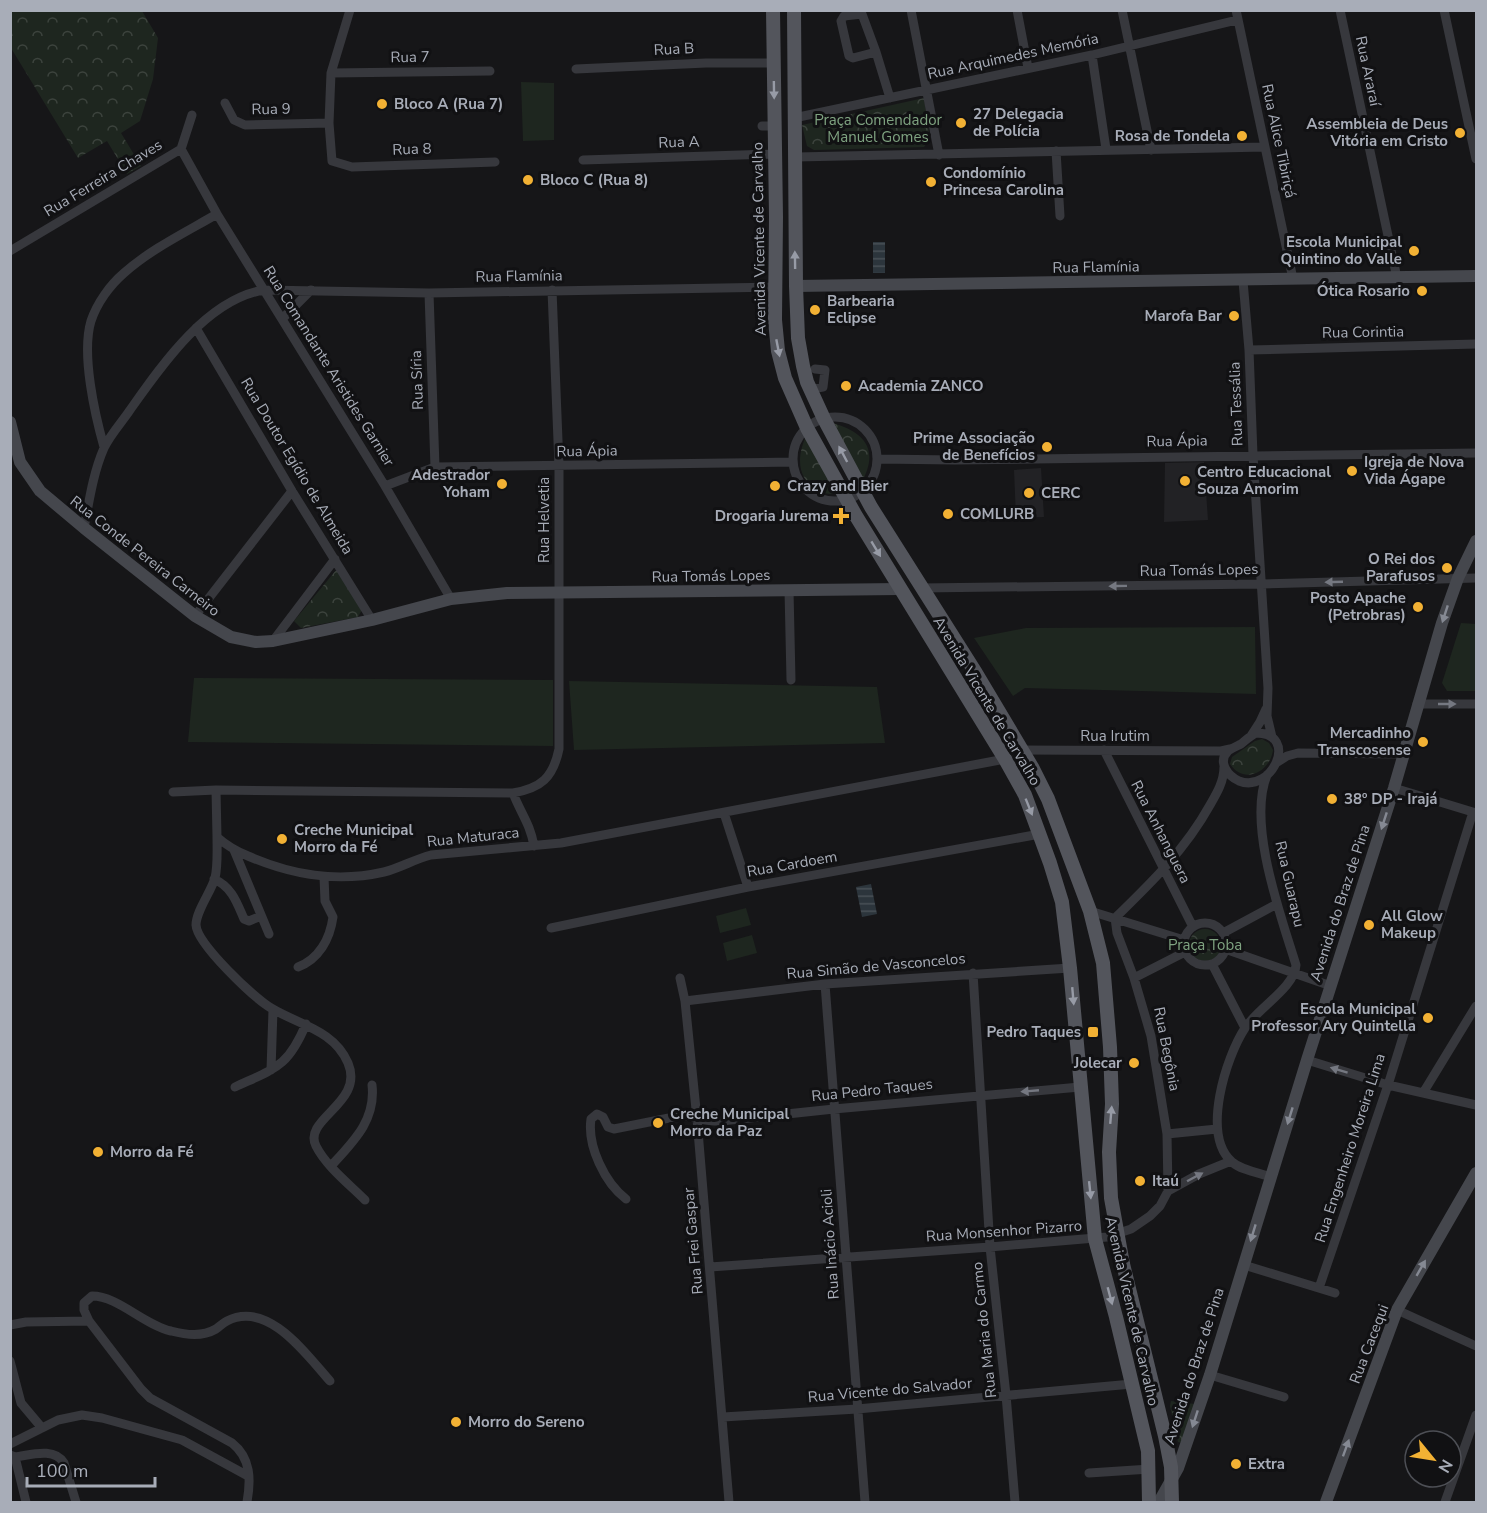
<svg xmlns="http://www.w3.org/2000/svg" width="1487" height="1513" viewBox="0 0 1487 1513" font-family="'Nunito Sans',sans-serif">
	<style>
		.built { fill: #222225 }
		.green { fill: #1e261f }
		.park { fill: url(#park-crowns); fill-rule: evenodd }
		.water { fill: url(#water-rules) }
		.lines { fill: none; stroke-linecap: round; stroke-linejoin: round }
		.street { stroke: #37383d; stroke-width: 9 }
		.secondary { stroke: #45474d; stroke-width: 12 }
		.primary { stroke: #53555c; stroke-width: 14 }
		.oneway { fill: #979ba6 }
		.oneway2 { fill: #757881 }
		.oneway3 { fill: #858993 }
		.poi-dot { fill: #f2b134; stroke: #111113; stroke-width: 2 }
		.labels { text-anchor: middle; stroke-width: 6; stroke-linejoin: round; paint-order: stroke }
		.street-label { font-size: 15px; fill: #a8adb8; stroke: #111113 }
		.poi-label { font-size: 15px; font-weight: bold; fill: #a8adb8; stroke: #111113; text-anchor: start }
		.park-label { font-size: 15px; fill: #7fa381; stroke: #111113 }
	</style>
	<defs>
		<pattern id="park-crowns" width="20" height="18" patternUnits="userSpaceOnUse" patternTransform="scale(1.5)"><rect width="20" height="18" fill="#1e261f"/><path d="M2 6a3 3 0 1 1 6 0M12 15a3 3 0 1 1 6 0" fill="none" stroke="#3c433d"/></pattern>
		<pattern id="water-rules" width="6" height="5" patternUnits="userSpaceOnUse" patternTransform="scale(1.5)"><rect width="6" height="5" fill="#2c353c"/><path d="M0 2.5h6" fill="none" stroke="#485056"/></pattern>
	</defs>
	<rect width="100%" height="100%" fill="#161618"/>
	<path class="built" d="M1204,462L1208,520L1164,522L1165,463Z
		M1041,468L1044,517L1016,518L1014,470Z"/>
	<path class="green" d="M521,82L554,83V140L523,141Z
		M919,114L924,140L905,144L898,118Z
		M1461,623L1476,624V691H1447L1442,683Z
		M1255,627L1256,694L1025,688L1013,696L974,638L1026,628Z
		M194,678L553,680V746L188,742Z
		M569,681L877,687L885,743L574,750Z
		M746,908L751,925L720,933L716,916Z
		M752,935L757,953L727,961L723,943Z"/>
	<path class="park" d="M11,10L142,11L158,38L153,79L140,121L121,133L141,166L127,174L107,141L78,158L11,48Z
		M924,98L930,138L924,147L814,150L807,146L802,125ZM919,114L924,140L905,144L899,118Z
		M832,423C865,432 880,450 861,483Z
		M807,434L839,494C833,494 825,494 820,492C795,479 797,455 807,434Z
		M337,569L363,608L358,617L301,628L294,621Z
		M1262,739L1269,743L1273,750C1270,772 1244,785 1230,764L1232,757L1255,741Z
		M1189 945a16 16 0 1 1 32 0a16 16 0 1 1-32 0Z
		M1171,1401L1195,1404L1183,1443L1178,1442L1170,1406Z"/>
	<path class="water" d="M873,242H885V273H873Z
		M871,884L877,914L862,917L856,887Z"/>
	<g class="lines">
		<path class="street" d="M350,10L331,73L329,123L332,161L352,167L495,162
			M911,10L939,155
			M1017,10L1028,68
			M1122,10L1151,150
			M1236,10L1293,279
			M1340,10L1397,278
			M1444,10L1476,159
			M876,52L862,14L844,16L841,21L849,56L853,58L876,52L890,98
			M1092,55L1106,149
			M576,69L706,63H774
			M331,73L490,71
			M225,103L234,120L245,125L329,123
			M794,118L1092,55L1237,20
			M762,126H774
			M181,149L217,214L385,486L451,599
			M1056,151L1060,216
			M796,157L1265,147
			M583,160L775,154
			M10,251L181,149L192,115
			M1243,281L1249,350L1253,455L1268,688L1267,716L1272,737
			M429,293L435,467
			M282,319L311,290
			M196,328L292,491L372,620
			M1249,350L1476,344
			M811,389L823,387L825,370L815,369
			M793 459a42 42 0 1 1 84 0a42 42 0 1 1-84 0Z
			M104,447C95,415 81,354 91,321C97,303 110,285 124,273C151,249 186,232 217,214
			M878,459L955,460L1476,453
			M385,486L435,467L793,462
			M84,528C89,502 93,473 104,448C110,435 122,422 130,410C161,366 207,299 264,290L429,293L775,287
			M921,588L1261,584L1476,578
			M789,590L791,680
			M195,616L292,491
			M273,641L335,559
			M1417,704H1476
			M1256,733C1300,733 1272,794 1239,781C1228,776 1217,762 1228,751C1232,748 1237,746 1241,744C1246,740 1250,736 1256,733Z
			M1251,736L1260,722L1266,709
			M1021,750L1221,751L1230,749
			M1104,750L1193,927
			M1276,763L1287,756L1298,753L1404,754
			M1267,775C1247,824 1281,916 1296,965C1295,987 1258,1008 1245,1028C1226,1057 1201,1135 1232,1162C1241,1170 1259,1173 1271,1177
			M1394,788L1476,813
			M216,790L217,837C227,846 236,851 248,856C292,875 336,883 384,872C400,868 415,859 431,855L561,843L1005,759
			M173,792L216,790L513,793C541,788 553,778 559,749V466L552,290
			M513,793C521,814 530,823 534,846
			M724,813L748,887
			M217,837C217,850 218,865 215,878C211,892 196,911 196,925C197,944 254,998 271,1008C299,1025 334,1030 348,1063C365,1103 302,1119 316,1146C326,1166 349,1184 365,1200
			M234,850L269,934
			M214,879C232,887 237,903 244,919L249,921L261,916
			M1090,911L1184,940
			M1115,918L1117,933L1134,978L1151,1036L1167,1134L1168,1191
			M1115,918C1151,883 1185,850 1210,805C1217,793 1224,781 1224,767
			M1184 944a21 21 0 1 1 42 0a21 21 0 1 1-42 0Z
			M551,928L748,887L1040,834
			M1223,933L1277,904
			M1225,949L1331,986
			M1212,964L1245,1028
			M298,967C319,959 330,939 333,917L325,901L324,877
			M973,973L990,1247L1006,1395L1015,1502
			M680,978L685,1001L697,1119L729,1502
			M1134,978L1185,952
			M825,984L865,1502
			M685,1001L825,984L1070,968
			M1307,1060L1388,1085L1476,1105
			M271,1070L273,1010
			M235,1087C276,1068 288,1067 306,1024
			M1423,1093L1476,1006
			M1167,1134L1217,1129
			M331,1166C354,1141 376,1120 372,1085
			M626,1199C605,1183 587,1146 591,1119L597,1114L603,1117L608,1127L614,1129L679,1116C693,1116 706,1122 721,1121L834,1109L1080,1087
			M1244,1265L1335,1293
			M710,1267L990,1247L1107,1237L1131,1229L1150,1216L1160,1206L1168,1191L1199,1174L1231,1161
			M1319,1288L1388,1085L1473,812
			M1397,1310L1476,1346
			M10,1325L26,1322L89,1321
			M10,1361L21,1403L42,1428
			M1210,1375L1284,1397
			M723,1417L857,1409L1132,1384
			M10,1444L58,1420L82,1415L102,1418L182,1440L248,1476
			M10,1455L15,1457L26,1502
			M15,1457C31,1455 54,1447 64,1463L76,1502
			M1089,1473L1150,1469
			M247,1502C251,1480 251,1458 232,1443L150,1398L141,1389L89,1321L84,1310V1303L92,1296C118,1296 144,1325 171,1331C187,1335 202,1337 216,1329C220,1326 223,1323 227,1321C268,1300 306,1354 330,1381
			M1445,1502L1476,1415"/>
		<path class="secondary" d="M796,286L1476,276
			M10,422L20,462L40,491L84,528L195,616L231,637L256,642L273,641L372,620L451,599L507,593L900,589
			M1159,1502L1178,1468L1210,1375L1307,1060L1394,788L1442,623L1458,578L1476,541
			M1326,1502L1397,1310L1476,1173"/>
		<path class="primary" d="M773,10L776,217L775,320L778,351L785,378L807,428L856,516L1005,759L1025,795L1050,863L1062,902L1070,968L1095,1239L1116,1317L1148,1451L1149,1502
			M794,10L796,286L798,338L803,366L807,382L824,419L871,507L976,673L1032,767L1048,799L1090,911L1103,963L1110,1047L1112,1104L1109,1152L1111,1198L1123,1264L1165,1436L1171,1467L1172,1502"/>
	</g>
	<defs><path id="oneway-solid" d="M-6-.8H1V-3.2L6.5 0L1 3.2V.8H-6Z" transform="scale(1.5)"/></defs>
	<g class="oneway">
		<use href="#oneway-solid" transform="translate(774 90) rotate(89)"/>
		<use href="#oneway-solid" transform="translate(795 260) rotate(-91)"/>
		<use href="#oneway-solid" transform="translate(778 348) rotate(79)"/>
		<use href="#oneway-solid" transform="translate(843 454) rotate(-118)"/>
		<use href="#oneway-solid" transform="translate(876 549) rotate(59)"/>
		<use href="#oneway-solid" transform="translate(1029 807) rotate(68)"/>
		<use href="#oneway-solid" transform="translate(1073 996) rotate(85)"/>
		<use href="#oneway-solid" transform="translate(1111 1115) rotate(-85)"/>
		<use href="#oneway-solid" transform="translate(1090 1190) rotate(84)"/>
		<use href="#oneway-solid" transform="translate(1110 1296) rotate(75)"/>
	</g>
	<g class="oneway2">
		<use href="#oneway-solid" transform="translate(1334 582) rotate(178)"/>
		<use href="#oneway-solid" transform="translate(1118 586) rotate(179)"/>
		<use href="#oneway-solid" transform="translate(1447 704)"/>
		<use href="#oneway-solid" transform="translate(1339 1070) rotate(-163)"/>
		<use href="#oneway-solid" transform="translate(1030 1091) rotate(175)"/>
		<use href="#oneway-solid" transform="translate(1195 1177) rotate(-28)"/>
	</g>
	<g class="oneway3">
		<use href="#oneway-solid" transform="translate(1445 614) rotate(108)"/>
		<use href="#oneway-solid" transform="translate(1384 821) rotate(108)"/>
		<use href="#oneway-solid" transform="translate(1290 1116) rotate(107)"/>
		<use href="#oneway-solid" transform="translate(1253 1233) rotate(107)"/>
		<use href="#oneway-solid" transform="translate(1421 1268) rotate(-60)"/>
		<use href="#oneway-solid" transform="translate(1195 1419) rotate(108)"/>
		<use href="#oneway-solid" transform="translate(1346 1448) rotate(-70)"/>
	</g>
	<g class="poi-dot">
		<circle cx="382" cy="104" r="6"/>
		<circle cx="961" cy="123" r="6"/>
		<circle cx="1460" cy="133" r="6"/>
		<circle cx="1242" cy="136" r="6"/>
		<circle cx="528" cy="180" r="6"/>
		<circle cx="931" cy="182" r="6"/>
		<circle cx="1414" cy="251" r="6"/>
		<circle cx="1422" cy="291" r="6"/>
		<circle cx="815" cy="310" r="6"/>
		<circle cx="1234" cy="316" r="6"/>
		<circle cx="846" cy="386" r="6"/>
		<circle cx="1047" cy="447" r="6"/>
		<circle cx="1352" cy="471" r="6"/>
		<circle cx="1185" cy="481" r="6"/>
		<circle cx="502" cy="484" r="6"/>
		<circle cx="775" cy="486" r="6"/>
		<circle cx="1029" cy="493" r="6"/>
		<circle cx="948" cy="514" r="6"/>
		<path d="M838 507h6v6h6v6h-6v6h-6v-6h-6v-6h6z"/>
		<circle cx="1447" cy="568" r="6"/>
		<circle cx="1418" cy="607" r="6"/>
		<circle cx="1423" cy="742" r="6"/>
		<circle cx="1332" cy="799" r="6"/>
		<circle cx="282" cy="839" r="6"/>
		<circle cx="1369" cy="925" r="6"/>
		<circle cx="1428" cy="1018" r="6"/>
		<rect x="1087" y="1026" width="12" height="12" rx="3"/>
		<circle cx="1134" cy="1063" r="6"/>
		<circle cx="658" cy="1123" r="6"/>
		<circle cx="98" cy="1152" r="6"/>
		<circle cx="1140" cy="1181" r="6"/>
		<circle cx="456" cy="1422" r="6"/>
		<circle cx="1236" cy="1464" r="6"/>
	</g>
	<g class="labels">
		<g class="street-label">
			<text transform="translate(674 49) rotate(-3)" y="5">Rua B</text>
			<text transform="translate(1013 56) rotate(-12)" y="5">Rua Arquimedes Memória</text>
			<text transform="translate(410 57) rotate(-1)" y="5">Rua 7</text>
			<text transform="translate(1368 71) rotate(78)" y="5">Rua Araraí</text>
			<text transform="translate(271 109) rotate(-1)" y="5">Rua 9</text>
			<text transform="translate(1279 141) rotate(78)" y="5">Rua Alice Tibiriçá</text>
			<text transform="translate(679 142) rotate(-2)" y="5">Rua A</text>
			<text transform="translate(412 149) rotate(-2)" y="5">Rua 8</text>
			<text transform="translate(103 178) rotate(-31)" y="5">Rua Ferreira Chaves</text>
			<text transform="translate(759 239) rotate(-91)" y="5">Avenida Vicente de Carvalho</text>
			<text transform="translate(1096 267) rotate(-1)" y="5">Rua Flamínia</text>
			<text transform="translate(519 276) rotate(-1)" y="5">Rua Flamínia</text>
			<text transform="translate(1363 332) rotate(-1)" y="5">Rua Corintia</text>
			<text transform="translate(329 366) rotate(58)" y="5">Rua Comandante Aristides Garnier</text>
			<text transform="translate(417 380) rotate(-92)" y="5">Rua Síria</text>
			<text transform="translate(1236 404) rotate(-92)" y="5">Rua Tessália</text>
			<text transform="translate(1177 441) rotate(-1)" y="5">Rua Ápia</text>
			<text transform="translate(587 451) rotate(-1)" y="5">Rua Ápia</text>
			<text transform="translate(297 466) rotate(59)" y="5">Rua Doutor Egídio de Almeida</text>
			<text transform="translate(544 520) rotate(-90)" y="5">Rua Helvetia</text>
			<text transform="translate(145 556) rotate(38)" y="5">Rua Conde Pereira Carneiro</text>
			<text transform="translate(1199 570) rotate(-1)" y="5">Rua Tomás Lopes</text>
			<text transform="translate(711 576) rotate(-1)" y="5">Rua Tomás Lopes</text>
			<text transform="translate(987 701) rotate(59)" y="5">Avenida Vicente de Carvalho</text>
			<text x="1115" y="741">Rua Irutim</text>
			<text transform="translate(1161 832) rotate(63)" y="5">Rua Anhanguera</text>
			<text transform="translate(473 837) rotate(-6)" y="5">Rua Maturaca</text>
			<text transform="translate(792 864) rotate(-10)" y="5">Rua Cardoem</text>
			<text transform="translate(1290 884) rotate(77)" y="5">Rua Guarapu</text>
			<text transform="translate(1340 903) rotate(-72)" y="5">Avenida do Braz de Pina</text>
			<text transform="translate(876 966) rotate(-5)" y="5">Rua Simão de Vasconcelos</text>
			<text transform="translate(1167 1049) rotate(79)" y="5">Rua Begônia</text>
			<text transform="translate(872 1090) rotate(-6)" y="5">Rua Pedro Taques</text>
			<text transform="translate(1350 1148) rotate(-72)" y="5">Rua Engenheiro Moreira Lima</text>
			<text transform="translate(1004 1231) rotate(-4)" y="5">Rua Monsenhor Pizarro</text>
			<text transform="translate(693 1241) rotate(-95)" y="5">Rua Frei Gaspar</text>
			<text transform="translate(830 1244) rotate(-94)" y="5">Rua Inácio Acioli</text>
			<text transform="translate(1132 1311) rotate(77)" y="5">Avenida Vicente de Carvalho</text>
			<text transform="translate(984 1330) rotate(-96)" y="5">Rua Maria do Carmo</text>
			<text transform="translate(1369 1344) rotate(-69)" y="5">Rua Cacequi</text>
			<text transform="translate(1194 1366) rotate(-72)" y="5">Avenida do Braz de Pina</text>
			<text transform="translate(890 1390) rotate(-5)" y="5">Rua Vicente do Salvador</text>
		</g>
		<g class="poi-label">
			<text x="394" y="109">Bloco A (Rua 7)</text>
			<text x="973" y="119">27 Delegacia<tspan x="973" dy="17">de Polícia</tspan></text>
			<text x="1448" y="129" text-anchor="end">Assembleia de Deus<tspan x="1448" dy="17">Vitória em Cristo</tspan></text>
			<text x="1230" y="141" text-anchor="end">Rosa de Tondela</text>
			<text x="943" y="178">Condomínio<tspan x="943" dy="17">Princesa Carolina</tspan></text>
			<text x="540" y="185">Bloco C (Rua 8)</text>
			<text x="1402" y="247" text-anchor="end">Escola Municipal<tspan x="1402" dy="17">Quintino do Valle</tspan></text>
			<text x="1410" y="296" text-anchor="end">Ótica Rosario</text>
			<text x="827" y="306">Barbearia<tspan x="827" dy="17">Eclipse</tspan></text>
			<text x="1222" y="321" text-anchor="end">Marofa Bar</text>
			<text x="858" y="391">Academia ZANCO</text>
			<text x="1035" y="443" text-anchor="end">Prime Associação<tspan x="1035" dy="17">de Benefícios</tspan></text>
			<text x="1364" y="467">Igreja de Nova<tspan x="1364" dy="17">Vida Ágape</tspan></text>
			<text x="1197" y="477">Centro Educacional<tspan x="1197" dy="17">Souza Amorim</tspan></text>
			<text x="490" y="480" text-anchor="end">Adestrador<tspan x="490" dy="17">Yoham</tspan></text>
			<text x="787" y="491">Crazy and Bier</text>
			<text x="1041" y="498">CERC</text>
			<text x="960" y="519">COMLURB</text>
			<text x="829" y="521" text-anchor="end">Drogaria Jurema</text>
			<text x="1435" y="564" text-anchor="end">O Rei dos<tspan x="1435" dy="17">Parafusos</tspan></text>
			<text x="1406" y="603" text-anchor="end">Posto Apache<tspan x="1406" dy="17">(Petrobras)</tspan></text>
			<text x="1411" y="738" text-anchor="end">Mercadinho<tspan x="1411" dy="17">Transcosense</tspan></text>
			<text x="1344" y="804">38º DP - Irajá</text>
			<text x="294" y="835">Creche Municipal<tspan x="294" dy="17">Morro da Fé</tspan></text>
			<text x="1381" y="921">All Glow<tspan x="1381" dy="17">Makeup</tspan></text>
			<text x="1416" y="1014" text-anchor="end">Escola Municipal<tspan x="1416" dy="17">Professor Ary Quintella</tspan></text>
			<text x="1081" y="1037" text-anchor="end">Pedro Taques</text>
			<text x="1122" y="1068" text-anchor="end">Jolecar</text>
			<text x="670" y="1119">Creche Municipal<tspan x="670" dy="17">Morro da Paz</tspan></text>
			<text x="110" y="1157">Morro da Fé</text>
			<text x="1152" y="1186">Itaú</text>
			<text x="468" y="1427">Morro do Sereno</text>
			<text x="1248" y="1469">Extra</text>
		</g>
		<g class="park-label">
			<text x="878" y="125">Praça Comendador<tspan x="878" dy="17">Manuel Gomes</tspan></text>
			<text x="1205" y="950">Praça Toba</text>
		</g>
	</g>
	<rect width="1487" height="1513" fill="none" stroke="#a8adb8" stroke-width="24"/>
	<g transform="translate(1433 1459) rotate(120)"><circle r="28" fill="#111113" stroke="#4d4f55" stroke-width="1.5"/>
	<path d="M0-4.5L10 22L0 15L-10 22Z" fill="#f2b134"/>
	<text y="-9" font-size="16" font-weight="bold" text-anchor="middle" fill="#a8adb8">N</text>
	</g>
	<path d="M27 1477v9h128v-9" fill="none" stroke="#a8adb8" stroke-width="3"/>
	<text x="36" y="1477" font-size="18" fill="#a8adb8" stroke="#111113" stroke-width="4.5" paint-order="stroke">100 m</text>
</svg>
